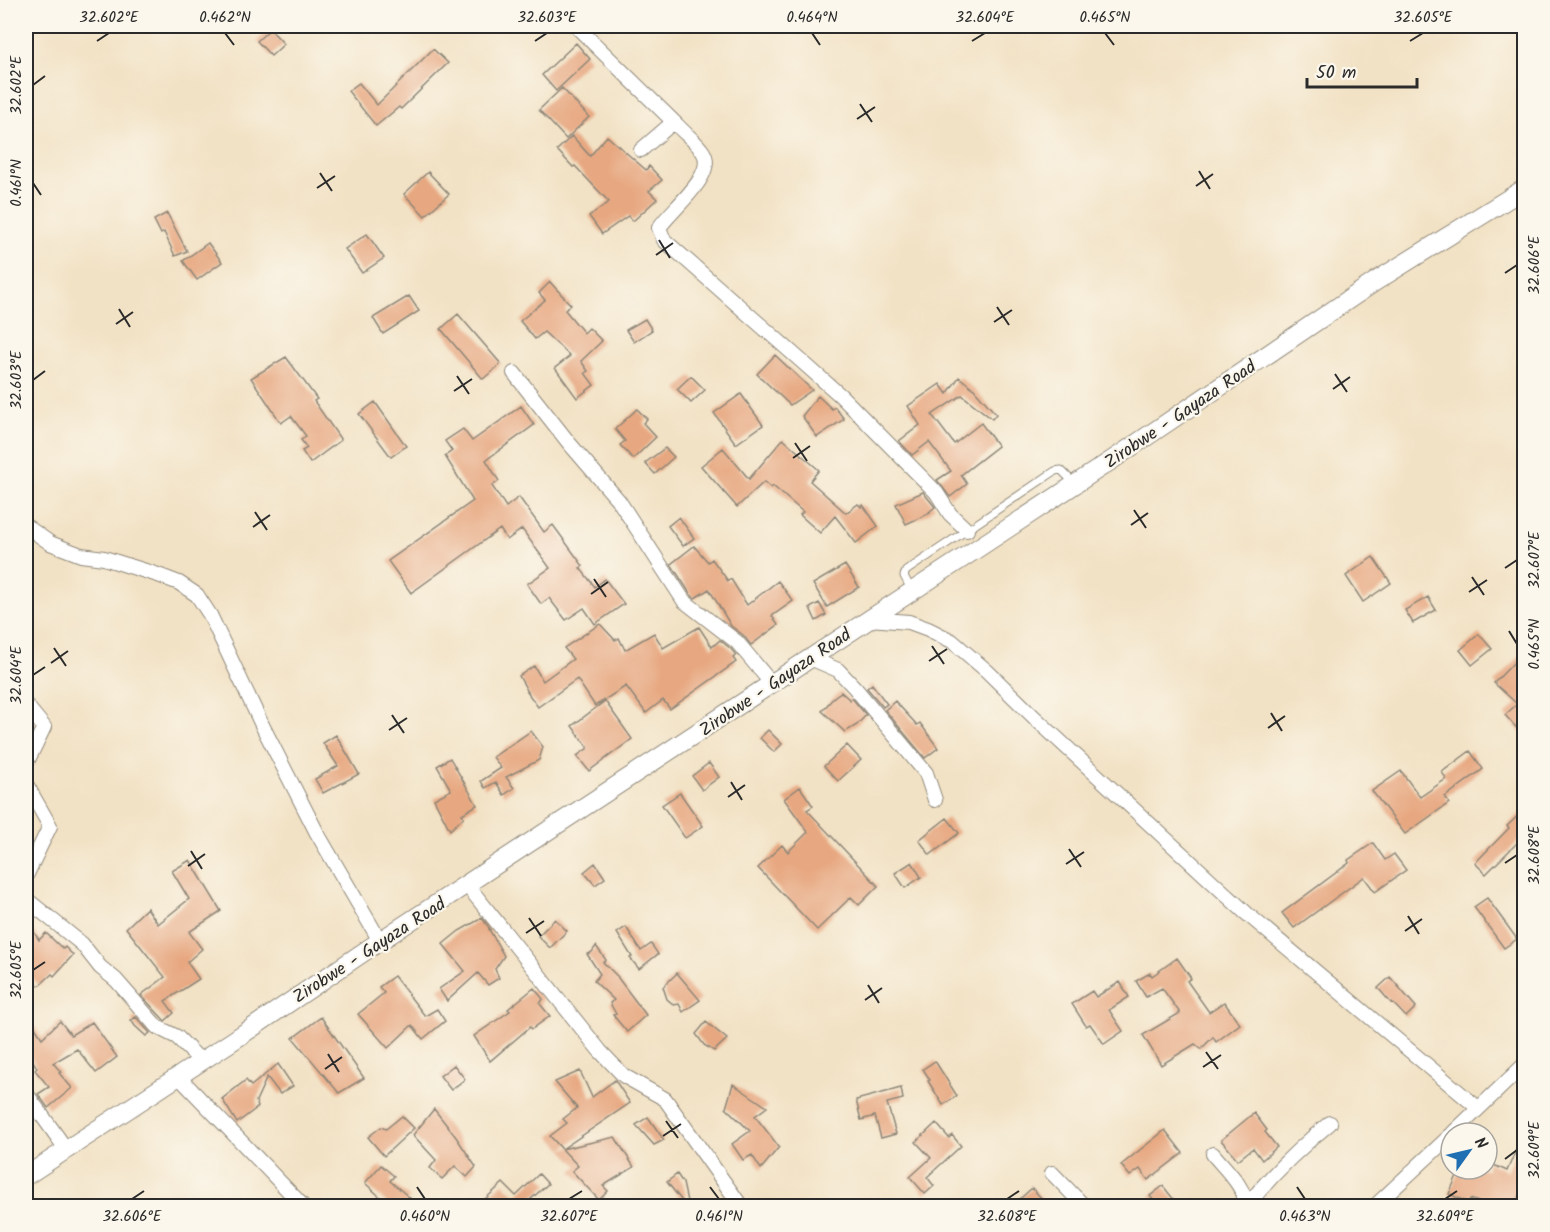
<svg xmlns="http://www.w3.org/2000/svg" width="1550" height="1232" viewBox="0 0 1550 1232" font-family="Kalam,sans-serif">
	<style>
		.building { fill: #e7a881 }
		.lines { fill: none; stroke-linecap: round; stroke-linejoin: round }
		.lane-casing { stroke: #8e8678; stroke-width: 9 }
		.street-casing { stroke: #8e8678; stroke-width: 16 }
		.secondary-casing { stroke: #8e8678; stroke-width: 20 }
		.lane { stroke: #fff; stroke-width: 7 }
		.street { stroke: #fff; stroke-width: 14 }
		.secondary { stroke: #fff; stroke-width: 18 }
		.ticks { fill: none; stroke: #2b2b2b; stroke-width: 2 }
		.labels { text-anchor: middle; stroke-width: 4.5; stroke-linejoin: round; paint-order: stroke }
		.street-label { font-size: 18px; fill: #2b2b2b; stroke: #fbf7ec }
		.neatline { fill: none; stroke: #2b2b2b; stroke-width: 2 }
		.ticks-label { font-size: 15px; text-anchor: middle; fill: #2b2b2b }
	</style>
	<rect width="100%" height="100%" fill="#fbf7ec"/>
	<filter id="ink" filterUnits="userSpaceOnUse"><feTurbulence type="fractalNoise" baseFrequency=".0167" numOctaves="2"/><feDisplacementMap in="SourceGraphic" scale="12" xChannelSelector="R" yChannelSelector="G"/><feConvolveMatrix kernelMatrix="1 2 1 2 8 2 1 2 1" color-interpolation-filters="sRGB"/></filter>
	<filter id="wash" filterUnits="userSpaceOnUse"><feTurbulence type="fractalNoise" baseFrequency=".008" numOctaves="4" result="noise"/><feDisplacementMap in="SourceGraphic" scale="24" xChannelSelector="R" yChannelSelector="G"/><feGaussianBlur stdDeviation="1.35" result="paint"/><feColorMatrix in="noise" values="0 0 0 0 0 0 0 0 0 0 0 0 0 0 0 0 0 1.4 0 .05"/><feComposite in="paint" operator="in"/></filter>
	<g filter="url(#wash)">
		<rect width="100%" height="100%" fill="#f2e2c5"/>
		<g id="blocks">
			<path class="building" d="M270,29L284,44L271,56L257,41Z
				M576,43L590,59L556,91L542,75Z
				M433,49L448,63L401,109L399,107L376,126L348,91L359,83L377,105Z
				M562,88L589,117L566,139L539,110Z
				M572,136L590,156L607,136L646,170L649,166L662,180L649,191L657,199L633,221L628,216L602,234L589,216L609,202L575,166L573,167L557,150Z
				M428,172L449,194L425,216L404,194Z
				M167,213L187,251L175,256L164,232L161,234L154,220Z
				M367,234L384,258L362,273L345,249Z
				M208,243L222,262L197,280L183,261Z
				M550,282L571,305L565,310L584,333L589,328L602,341L581,361L588,371L585,373L594,385L577,398L555,368L570,356L544,332L535,339L520,321L545,300L539,293Z
				M409,296L419,311L383,334L373,318Z
				M458,314L501,364L483,379L441,329Z
				M645,319L652,330L634,342L626,330Z
				M775,355L812,390L790,405L757,374Z
				M286,357L317,399L314,401L341,440L310,463L302,451L307,448L301,440L306,436L291,416L281,423L251,378Z
				M691,376L705,390L691,403L677,389Z
				M959,377L973,388L996,414L992,419L962,395L932,415L954,444L981,423L998,446L961,475L967,484L950,497L937,480L951,471L929,442L912,455L899,441L920,425L908,406L940,384L947,394Z
				M741,394L763,425L736,444L714,413Z
				M818,396L832,409L835,407L844,419L817,437L802,416Z
				M375,402L406,446L391,457L359,414Z
				M521,406L534,425L486,460L499,481L492,486L506,507L519,497L544,532L553,525L583,566L580,568L595,587L605,579L624,604L595,624L584,608L566,620L549,598L541,604L527,584L550,568L522,529L507,540L500,529L411,593L388,561L473,501L445,456L452,451L445,441L463,429L472,441Z
				M637,409L647,419L643,423L656,437L633,459L620,445L625,441L615,429Z
				M783,439L819,470L810,481L846,513L858,504L861,507L863,505L878,526L856,543L835,516L820,533L800,515L803,512L773,486L771,488L764,482L737,507L701,466L723,448L749,479Z
				M665,448L674,457L655,474L645,463Z
				M923,492L935,507L929,512L930,513L906,524L896,504Z
				M679,517L694,538L683,546L668,526Z
				M694,546L708,562L712,559L728,581L731,579L747,605L778,581L793,601L772,616L778,625L751,645L743,635L731,626L709,589L695,598L691,595L671,564Z
				M1373,557L1391,583L1363,602L1346,576Z
				M845,565L859,587L827,607L813,584Z
				M1428,597L1436,610L1413,623L1405,610Z
				M819,603L826,615L816,621L810,608Z
				M600,624L615,640L619,638L625,650L654,633L663,648L699,627L712,647L720,640L731,649L736,655L733,658L736,662L670,709L663,700L646,713L626,686L595,706L577,679L538,707L527,692H528L519,676L534,666L543,681L573,659L564,648Z
				M1479,634L1492,649L1472,665L1460,650Z
				M1524,652V736L1505,715L1517,704L1494,683Z
				M872,684L887,704L883,707L867,688Z
				M841,692L850,700L852,698L866,715L857,725L845,732L822,711L835,696Z
				M605,701L632,739L589,771L577,756L588,748L572,726Z
				M895,701L917,725L920,723L938,748L925,758L885,710Z
				M768,730L782,744L774,752L760,738Z
				M531,731L543,747L539,760L506,777L514,788L504,795L496,782L485,788L481,781L501,768L493,757Z
				M336,735L359,774L323,793L315,779L338,766L323,743Z
				M847,745L861,760L838,781L824,766Z
				M1470,751L1483,769L1445,797L1449,803L1405,834L1372,791L1401,771L1420,797L1446,779L1442,772Z
				M450,758L477,805L462,814L464,817L450,830L434,799L451,790L437,766Z
				M709,763L719,777L702,790L692,776Z
				M800,787L813,806L807,810L878,886L859,905L851,897L817,930L758,868L782,845L788,852L808,832L784,799Z
				M680,793L703,826L685,838L662,805Z
				M1524,810V836L1486,874L1475,863L1509,828L1507,826Z
				M947,818L959,833L930,855L919,840Z
				M1373,843L1385,860L1394,854L1406,870L1375,892L1364,877L1294,928L1282,913L1349,863L1348,860Z
				M190,860L221,911L189,932L202,949L187,962L199,979L165,1001L174,1013L165,1021L141,995L165,977L126,928L147,908L158,924L189,899L172,871Z
				M912,862L921,877L905,888L895,873Z
				M595,863L605,878L595,885L584,872Z
				M1487,898L1517,939L1504,948L1474,907Z
				M482,918L490,929H489L504,956L495,969L499,978L488,985L478,973L447,1001L439,989L465,971L443,944L459,931Z
				M555,919L567,931L550,948L538,936Z
				M26,924L31,930L32,929L39,940L46,933L63,949L65,947L73,955L54,976L52,974L39,986L26,971Z
				M626,927L641,951L651,944L658,954L639,969L630,958L632,957L617,933Z
				M596,946L606,960L603,962L618,977V978L646,1015L627,1032L613,1015L616,1014L610,1003L614,1000L594,981L600,974L587,954L592,952Z
				M1177,958L1191,978L1187,981L1209,1012L1224,1002L1240,1024L1216,1042L1213,1037L1201,1049L1195,1044L1161,1065L1143,1035L1180,1013L1162,988L1146,997L1136,981L1150,973L1152,976Z
				M677,973L700,1000L683,1012L679,1004L674,1005L667,999L663,987Z
				M394,976L425,1016L437,1009L445,1021L423,1039L412,1025L388,1048L358,1014L384,993L379,987Z
				M1390,977L1416,1007L1406,1017L1392,1002L1391,1003L1378,988Z
				M1120,982L1129,997L1109,1010L1123,1031L1104,1044L1090,1024L1086,1026L1072,1004L1092,991L1096,997Z
				M534,988L543,999L540,1004L550,1016L532,1029L530,1027L490,1061L474,1036L510,1011L508,1009Z
				M26,1014L42,1038L60,1021L71,1035L92,1022L117,1057L96,1073L77,1049L53,1063L61,1072L59,1073L72,1088L48,1108L38,1094L49,1087L35,1070L37,1068L26,1049Z
				M136,1017L150,1033L146,1036L135,1026L131,1020Z
				M321,1017L364,1078L339,1093L293,1038Z
				M706,1022L727,1039L714,1051L704,1045L696,1034Z
				M935,1061L957,1096L943,1105L928,1081L930,1080L923,1069Z
				M278,1064L293,1086L280,1094L267,1077L256,1101L258,1107L237,1123L222,1099L246,1080L251,1086Z
				M454,1065L465,1079L451,1090L440,1076Z
				M580,1071L592,1097L615,1080L630,1103L562,1149L550,1136L567,1123L563,1119L577,1108L555,1082Z
				M733,1084L767,1107L755,1116L779,1147L761,1169L752,1155L743,1160L732,1144L750,1131L726,1108Z
				M901,1088L903,1099L887,1103L896,1134L881,1138L875,1116L861,1120L856,1100Z
				M434,1109L456,1137L476,1167L467,1177L455,1166L442,1179L430,1168L436,1160L413,1135Z
				M1254,1113L1267,1130L1265,1132L1277,1147L1262,1160L1253,1148L1238,1160L1221,1140Z
				M402,1116L414,1128L384,1156L368,1137L381,1127L386,1129Z
				M648,1117L664,1140L654,1145L636,1125Z
				M936,1123L949,1138L952,1135L961,1146L927,1177L934,1186L925,1194L910,1177L931,1158L916,1142Z
				M1165,1130L1183,1153L1148,1180L1140,1169L1130,1176L1121,1165Z
				M615,1137L634,1167L603,1186L608,1191L599,1200L572,1171L578,1166L562,1149Z
				M1516,1150L1524,1154V1186L1515,1206H1490L1470,1199L1469,1203L1449,1194L1460,1169H1487V1162L1507,1171Z
				M381,1165L394,1176L390,1181L410,1198L406,1201L410,1206H390L365,1183Z
				M539,1174L548,1184L531,1199L541,1206H491L484,1200L503,1183L516,1196Z
				M677,1174L683,1183L688,1206H686L667,1182Z
				M1163,1186L1179,1206H1158L1150,1196Z
				M1032,1188L1043,1200L1036,1206H1012Z"/>
		</g>
	</g>
	<g filter="url(#ink)">
		<use href="#blocks" fill-opacity="0" stroke="#8e8678" stroke-width="1.5"/>
		<g class="lines">
			<g class="lane-casing">
				<path id="lane" d="M912,591L904,576L906,571L1055,471L1061,470L1073,482"/>
			</g>
			<g class="street-casing">
				<path id="street" d="M576,26L677,125
					M641,150L670,125H677C685,134 697,142 703,152C718,175 670,210 659,228L664,240L841,396L936,492L950,514L967,530
					M514,373L569,443L619,501L684,601L737,642L772,684
					M26,526L50,543L81,555L104,558L158,575L179,583L197,595L210,615L262,725L317,833L380,941
					M869,619L909,622L928,629L952,641L987,671L1036,719L1246,913L1478,1108
					M810,658L838,670L855,688L926,773L935,800
					M26,705L44,727L26,764
					M26,784L50,826L26,876
					M467,885L600,1051L624,1076L665,1099L741,1206
					M26,899L82,944L100,967L116,980L157,1027L177,1037L201,1061
					M178,1076L303,1206
					M26,1093L66,1149
					M1453,1133L1524,1065
					M1213,1154C1224,1168 1247,1188 1245,1206
					M1052,1173L1084,1206
					M1247,1206C1271,1175 1299,1148 1330,1123
					M1375,1206L1451,1135"/>
			</g>
			<g class="secondary-casing">
				<path id="secondary" d="M26,1176L234,1040L380,941L1115,458L1376,281L1524,189"/>
			</g>
			<use href="#lane" class="lane"/>
			<use href="#street" class="street"/>
			<use href="#secondary" class="secondary"/>
		</g>
	</g>
	<path class="ticks" d="M225,33L234,45M812,33L820,45M1105,33L1114,45M97,41L109,33M535,41L547,33M972,41L985,33M1410,41L1423,33M33,85L45,76M860,104L872,122M857,119L875,107M1199,171L1210,189M320,173L332,191M33,183L41,195M1196,186L1213,174M317,188L335,176M659,240L670,258M656,255L673,243M1505,273L1517,265M997,307L1009,325M119,309L130,327M994,322L1012,310M116,324L133,312M1335,374L1347,392M457,376L469,394M33,380L45,371M1333,389L1350,377M454,391L472,379M795,443L807,461M793,458L810,446M1134,510L1146,528M255,512L267,530M1131,525L1148,513M253,527L270,515M1505,568L1517,560M1472,577L1484,595M594,579L606,597M1469,592L1487,580M591,594L608,582M1509,631L1517,644M932,646L944,664M54,648L66,666M929,661L947,649M51,663L68,651M33,675L45,667M1271,713L1282,731M392,715L404,733M1268,728L1285,716M389,730L407,718M731,782L742,800M728,797L745,785M1069,849L1081,867M191,851L202,869M1505,863L1517,855M1066,864L1084,852M188,866L205,854M1408,916L1419,934M529,918L541,936M1405,931L1422,919M526,933L544,921M33,970L45,962M868,985L879,1003M865,1000L882,988M1206,1052L1218,1069M328,1054L339,1072M1203,1067L1221,1055M325,1069L342,1057M666,1121L678,1138M663,1136L681,1124M1505,1159L1517,1150M417,1187L425,1199M710,1187L719,1199M1297,1187L1305,1199M132,1199L144,1191M569,1199L582,1191M1007,1199L1019,1191M1445,1199L1457,1191"/>
	<g class="labels">
		<g class="street-label">
			<text transform="translate(1180 414) rotate(-34)" y="6">Zirobwe - Gayaza Road</text>
			<text transform="translate(775 682) rotate(-34)" y="6">Zirobwe - Gayaza Road</text>
			<text transform="translate(369 950) rotate(-33)" y="6">Zirobwe - Gayaza Road</text>
		</g>
	</g>
	<rect width="1550" height="1232" fill="none" stroke="#fbf7ec" stroke-width="66"/>
	<g transform="translate(1469 1151) rotate(56)"><circle r="28" fill="#fbf7ec" stroke="#a8a59f" stroke-width="1.5"/>
	<path d="M0-4.5L10 22L0 15L-10 22Z" fill="#1f6fb2"/>
	<text y="-9" font-size="16" font-weight="bold" text-anchor="middle" fill="#2b2b2b">N</text>
	</g>
	<path d="M1307 78v9h110v-9" fill="none" stroke="#2b2b2b" stroke-width="3"/>
	<text x="1316" y="78" font-size="18" fill="#2b2b2b" stroke="#fbf7ec" stroke-width="4.5" paint-order="stroke">50 m</text>
	<rect x="33" y="33" width="1484" height="1166" class="neatline"/>
	<g class="ticks-label">
		<text x="109" y="22">32.602°E</text>
		<text x="225" y="22">0.462°N</text>
		<text x="547" y="22">32.603°E</text>
		<text x="812" y="22">0.464°N</text>
		<text x="985" y="22">32.604°E</text>
		<text x="1105" y="22">0.465°N</text>
		<text x="1423" y="22">32.605°E</text>
		<text transform="translate(16 85) rotate(-90)" y="5">32.602°E</text>
		<text transform="translate(16 183) rotate(-90)" y="5">0.461°N</text>
		<text transform="translate(1534 265) rotate(-90)" y="5">32.606°E</text>
		<text transform="translate(16 380) rotate(-90)" y="5">32.603°E</text>
		<text transform="translate(1534 560) rotate(-90)" y="5">32.607°E</text>
		<text transform="translate(1534 644) rotate(-90)" y="5">0.465°N</text>
		<text transform="translate(16 675) rotate(-90)" y="5">32.604°E</text>
		<text transform="translate(1534 855) rotate(-90)" y="5">32.608°E</text>
		<text transform="translate(16 970) rotate(-90)" y="5">32.605°E</text>
		<text transform="translate(1534 1150) rotate(-90)" y="5">32.609°E</text>
		<text x="132" y="1221">32.606°E</text>
		<text x="425" y="1221">0.460°N</text>
		<text x="569" y="1221">32.607°E</text>
		<text x="719" y="1221">0.461°N</text>
		<text x="1007" y="1221">32.608°E</text>
		<text x="1305" y="1221">0.463°N</text>
		<text x="1445" y="1221">32.609°E</text>
	</g>
</svg>
